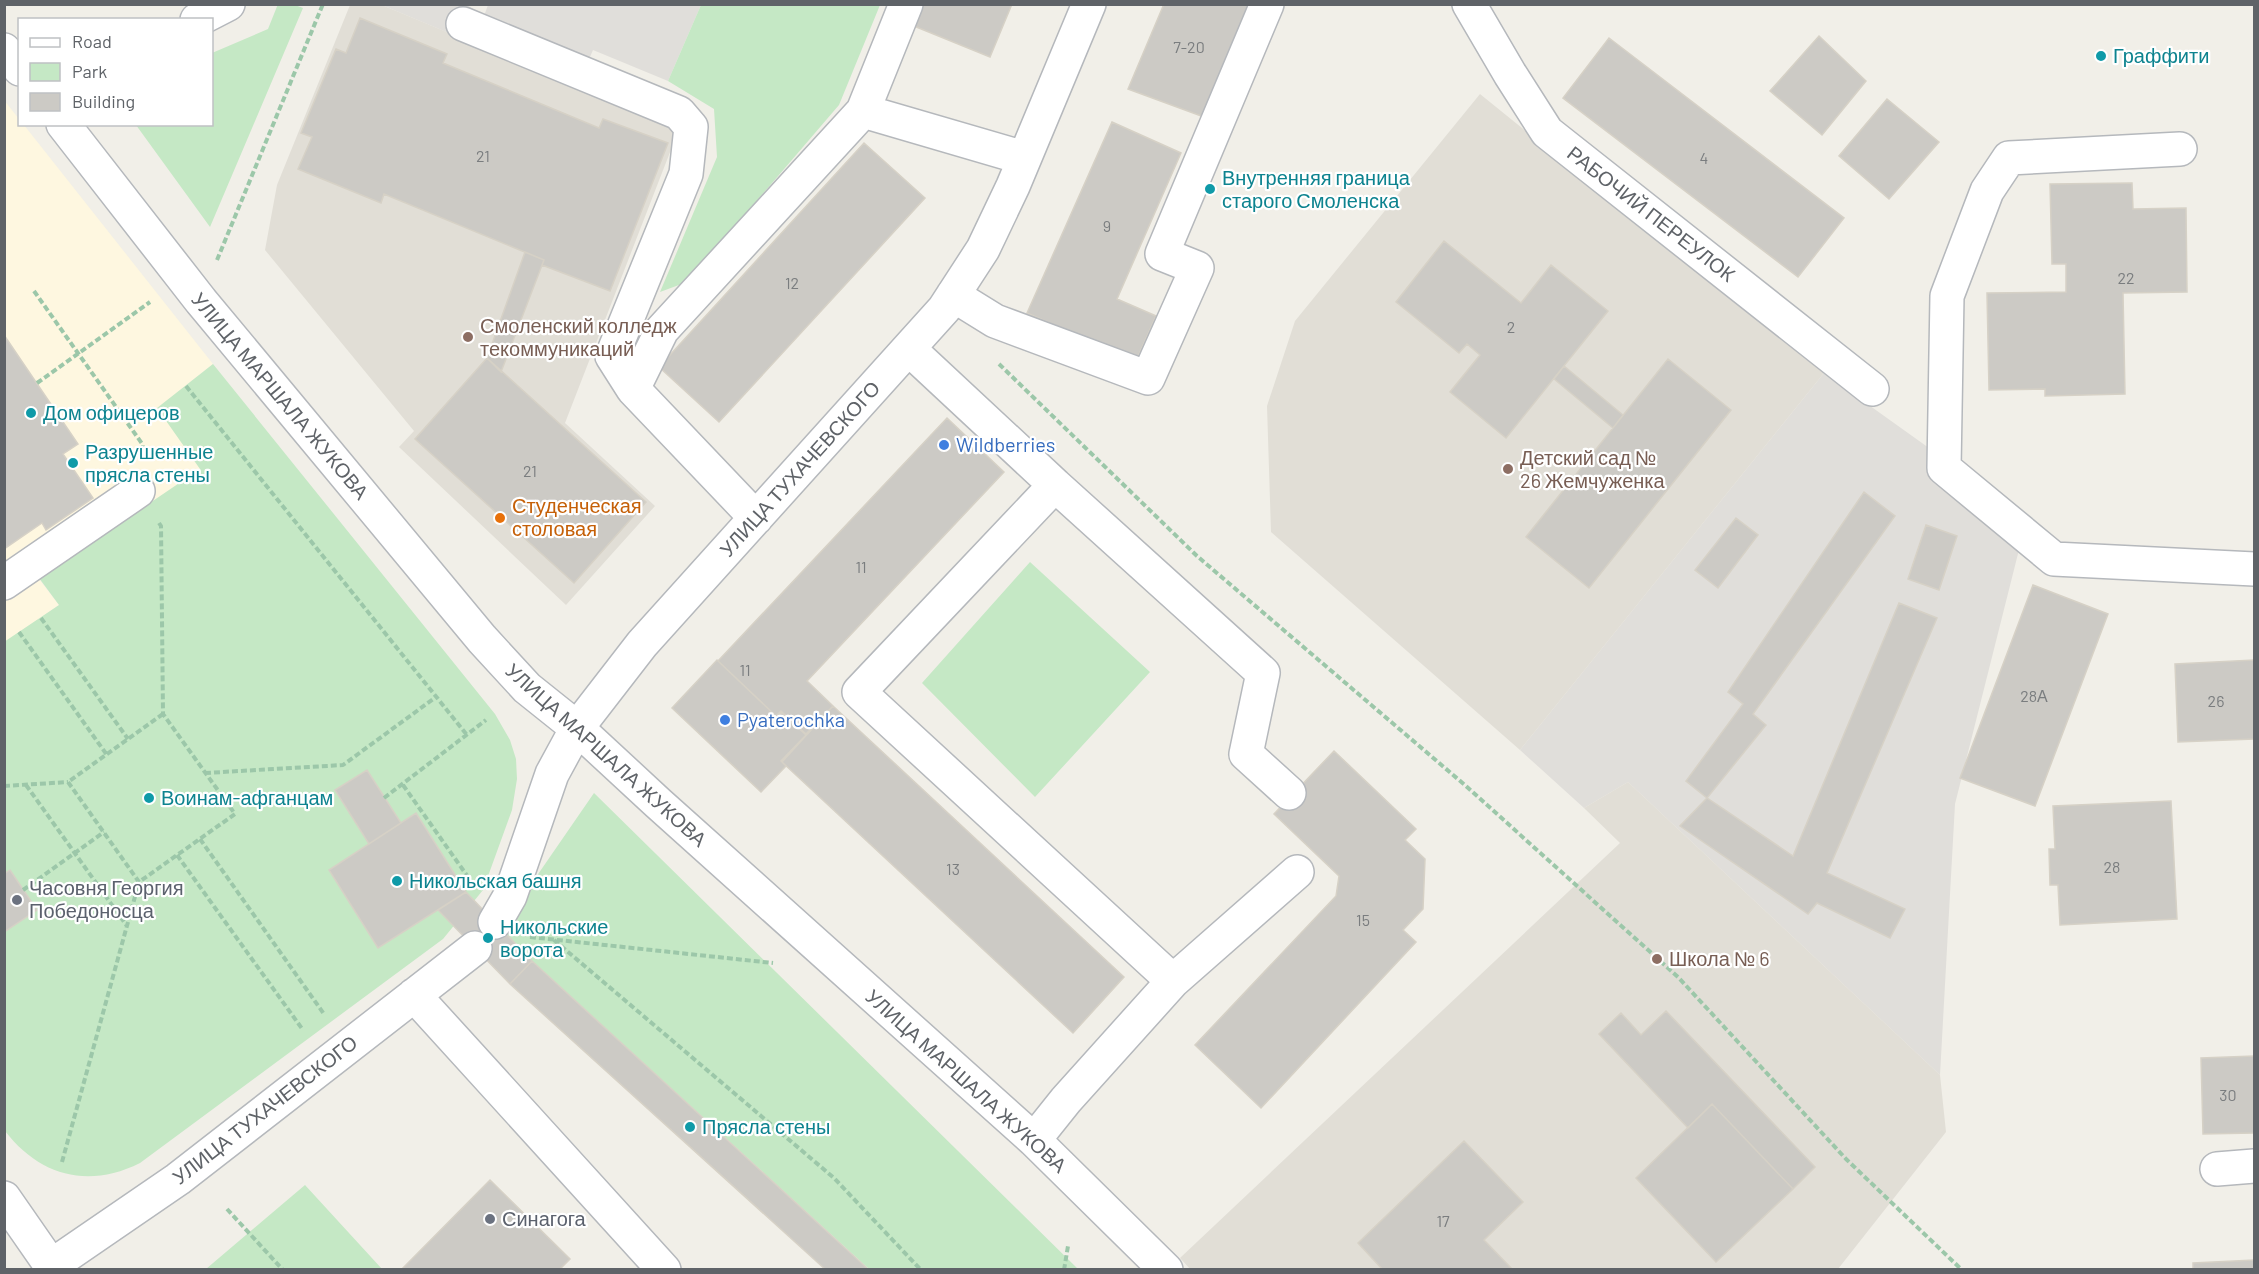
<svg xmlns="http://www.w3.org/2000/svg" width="2259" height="1274" viewBox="0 0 2259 1274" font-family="Barlow,sans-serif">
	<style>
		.commercial { fill: #fef7e0 }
		.industrial { fill: #e0deda }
		.education { fill: #e1ded6 }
		.green { fill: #c5e8c5 }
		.building { fill: #cccac5; stroke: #d6d1c6; stroke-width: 1.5 }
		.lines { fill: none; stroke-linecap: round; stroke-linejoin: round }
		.minor-casing { stroke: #b5b8bc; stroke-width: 36 }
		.path { stroke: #9cc7a9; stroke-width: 4; stroke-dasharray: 6 3; stroke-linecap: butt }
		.minor { stroke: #fff; stroke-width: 33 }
		.culture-dot { fill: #0f9aa8; stroke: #fff; stroke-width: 2 }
		.education-dot { fill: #8d6e63; stroke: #fff; stroke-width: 2 }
		.shop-dot { fill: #3f7fe0; stroke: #fff; stroke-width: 2 }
		.food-dot { fill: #e8710a; stroke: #fff; stroke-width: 2 }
		.worship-dot { fill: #6b7280; stroke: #fff; stroke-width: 2 }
		.labels { text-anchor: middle; stroke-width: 4.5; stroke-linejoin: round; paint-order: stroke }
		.number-label { font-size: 16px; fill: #7a7d7f }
		.culture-label { font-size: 20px; fill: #0d838f; stroke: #fff; text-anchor: start }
		.street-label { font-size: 20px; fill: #5f6368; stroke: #fff }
		.education-label { font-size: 20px; fill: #785e54; stroke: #fff; text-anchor: start }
		.shop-label { font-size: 20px; fill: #366cbe; stroke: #fff; text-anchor: start }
		.food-label { font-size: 20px; fill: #c56008; stroke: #fff; text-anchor: start }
		.worship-label { font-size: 20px; fill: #5b616d; stroke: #fff; text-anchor: start }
	</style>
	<rect width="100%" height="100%" fill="#f1efe8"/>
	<path class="commercial" d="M4,100L19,119L20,124L24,125L213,364L158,408L201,469L39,579L59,605L5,642Z"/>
	<path class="industrial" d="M382,5H467L484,16L488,5H701L668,81L593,50L577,87Z
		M1824,373L2027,518L1955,804L1940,1075L1628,782L1584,808L1520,750Z"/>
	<path class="education" d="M350,5H382L679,129L565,423L655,506L566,605L399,447L414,431L265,250L277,185Z
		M1480,94L1824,373L1520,750L1271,532L1267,406L1295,321Z
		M1628,782L1940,1075L1946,1132L1838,1269L1191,1270L1180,1258L1620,843L1584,808Z"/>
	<path class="green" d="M278,4L295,5L303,8L210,227L136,125L212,124V53L268,29Z
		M701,5H880L839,105L687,282L660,292L717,157L714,109L668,81Z
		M213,364L495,714L510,740L516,759L517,779L512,810L483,890L443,939L140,1163C88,1189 40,1176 5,1131L4,642L59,605L39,578L200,469L157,408Z
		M1030,562L1150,672L1035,797L922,683Z
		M594,793L1078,1269L887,1270L886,1268L869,1269L532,961L501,928Z
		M305,1185L382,1269H206Z"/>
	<path class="building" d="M923,4H1012L990,57L914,26Z
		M1164,4H1250L1204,117L1128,89Z
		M360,18L447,54L443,63L599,128L603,119L668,143L610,291L542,265L544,260L384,194L381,203L298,169L312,137L301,133L336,49L346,53Z
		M1819,36L1866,81L1822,135L1770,91Z
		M1609,38L1844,218L1798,277L1563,98Z
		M1887,99L1939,142L1889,199L1839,156Z
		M1112,122L1181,153L1117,299L1156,316L1136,361L1027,313Z
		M864,143L925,198L719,422L659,367Z
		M2132,183L2133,209L2186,208L2187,292L2123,293L2125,394L2045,396V389L1989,390L1987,293L2066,292V264H2052L2050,184Z
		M1444,241L1521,303L1551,265L1608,311L1506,438L1450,392L1480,355L1467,344L1459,353L1396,302Z
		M525,252L544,260L501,372L487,358Z
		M4,335L78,444L63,454L93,498L46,530L42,523L4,549Z
		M487,358L646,502L574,583L415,439Z
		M1668,359L1731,410L1589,588L1526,537Z
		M1564,366L1623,415L1613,428L1554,379Z
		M947,418L1004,472L807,681L833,706L806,734L781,711L776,716L718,661Z
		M1864,492L1895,516L1753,714L1766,725L1707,798L1686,781L1743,704L1728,692Z
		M1736,518L1758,535L1718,588L1695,570Z
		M1926,525L1957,536L1939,590L1908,579Z
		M2033,585L2108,614L2035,806L1960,778Z
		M1899,603L1937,618L1827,873L1905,909L1890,938L1817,903L1808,914L1680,826L1707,798L1793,856Z
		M717,660L777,717L781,712L806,735L781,761L786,766L761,792L672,708Z
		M2254,660V739L2178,742L2175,664Z
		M833,706L1124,977L1073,1033L782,762Z
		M1334,751L1416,829L1405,840L1425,859L1423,909L1403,930L1416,942L1261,1108L1195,1045L1336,896L1339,876L1274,814Z
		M367,770L401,823L369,844L335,790Z
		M2171,801L2177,919L2060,925L2058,885H2050L2049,849H2055L2053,806Z
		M416,813L466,892L378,948L329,870Z
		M10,870L37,910L4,932V874Z
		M466,892L532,961L510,984L438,910Z
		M532,961L869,1270H826L510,984Z
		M1666,1011L1815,1167L1793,1189L1712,1104L1688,1128L1599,1034L1621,1013L1641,1035Z
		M2254,1056V1133L2203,1134L2201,1058Z
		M1712,1104L1793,1189L1716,1262L1636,1178Z
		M1464,1141L1523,1202L1484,1240L1513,1270H1383L1358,1243Z
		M490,1180L570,1259L559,1270H401Z
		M2254,1260V1270H2193V1263Z"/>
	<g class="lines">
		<g class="minor-casing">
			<path id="minor" d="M906,4L863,111L1024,158
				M1469,4L1510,74L1547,132L1872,389
				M197,20L228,4
				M463,24L679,113L691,127L686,174L612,356L633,389
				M4,50L20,69
				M63,124L201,301L482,639L527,688L577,728L658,803L1034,1140L1166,1270
				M2180,149L2009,158L1987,191L1947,296L1944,468L2054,559L2254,569
				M953,295L995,321L1148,378L1197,268L1162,254L1267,4
				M909,349L1055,485L859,692L1173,981L1066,1100L1034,1140
				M1055,485L1263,673L1246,754L1289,793
				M756,518L633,389L662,330L863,111
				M4,583L138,491
				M495,922L510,896L552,774L577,728L642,644L944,309L983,249L1013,186L1089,4
				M1173,981L1297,872
				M414,995L664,1270
				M2217,1169L2254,1166
				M4,1198L54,1270
				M51,1266L178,1179L475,948"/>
		</g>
		<path class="path" d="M217,260L323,4
			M34,291L143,445L142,456
			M999,364L1197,556L1466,786L1678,977L1846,1159L1962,1270
			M37,383L150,302
			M186,386L467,735
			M159,523L161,526L163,714L235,814L139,882L68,782L163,714
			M41,618L128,739
			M19,632L107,755
			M205,773L343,765L436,697
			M26,785L127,926
			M403,785L473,884
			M4,786L68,782
			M384,798L486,720
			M200,839L324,1014
			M177,855L303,1030
			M23,890L104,832
			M530,937L773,963
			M554,940L834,1178L921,1270
			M62,1162L139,882
			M227,1209L283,1270
			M1064,1270L1068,1246"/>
		<use href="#minor" class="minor"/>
	</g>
	<g class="culture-dot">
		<circle cx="2101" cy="56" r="6"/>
		<circle cx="1210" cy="189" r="6"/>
		<circle cx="31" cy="413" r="6"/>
		<circle cx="73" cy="463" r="6"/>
		<circle cx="149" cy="798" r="6"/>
		<circle cx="397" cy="881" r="6"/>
		<circle cx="488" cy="938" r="6"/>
		<circle cx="690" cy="1127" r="6"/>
	</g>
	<g class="education-dot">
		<circle cx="468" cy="337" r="6"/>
		<circle cx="1508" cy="469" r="6"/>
		<circle cx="1657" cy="959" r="6"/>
	</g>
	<g class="shop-dot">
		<circle cx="944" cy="445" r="6"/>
		<circle cx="725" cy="720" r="6"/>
	</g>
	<circle class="food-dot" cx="500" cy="518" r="6"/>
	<g class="worship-dot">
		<circle cx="17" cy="900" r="6"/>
		<circle cx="490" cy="1219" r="6"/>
	</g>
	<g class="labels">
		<g class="number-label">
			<text x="1189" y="53">7-20</text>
			<text x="483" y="162">21</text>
			<text x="1704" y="164">4</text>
			<text x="1107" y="232">9</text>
			<text x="2126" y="284">22</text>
			<text x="792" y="289">12</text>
			<text x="1511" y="333">2</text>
			<text x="530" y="477">21</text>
			<text x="861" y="573">11</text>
			<text x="745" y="676">11</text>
			<text x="2034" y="702">28А</text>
			<text x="2216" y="707">26</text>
			<text x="2112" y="873">28</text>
			<text x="953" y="875">13</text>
			<text x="1363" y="926">15</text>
			<text x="2228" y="1101">30</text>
			<text x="1443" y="1227">17</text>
		</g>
		<g class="culture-label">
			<text x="2113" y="63">Граффити</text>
			<text x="1222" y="185">Внутренняя граница<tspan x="1222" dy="23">старого Смоленска</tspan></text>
			<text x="43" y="420">Дом офицеров</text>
			<text x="85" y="459">Разрушенные<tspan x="85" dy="23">прясла стены</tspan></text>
			<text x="161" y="805">Воинам-афганцам</text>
			<text x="409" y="888">Никольская башня</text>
			<text x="500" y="934">Никольские<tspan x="500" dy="23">ворота</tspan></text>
			<text x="702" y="1134">Прясла стены</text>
		</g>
		<g class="street-label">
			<text transform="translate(1651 214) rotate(38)" y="7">РАБОЧИЙ ПЕРЕУЛОК</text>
			<text transform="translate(280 396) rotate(50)" y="7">УЛИЦА МАРШАЛА ЖУКОВА</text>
			<text transform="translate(800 469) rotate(-48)" y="7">УЛИЦА ТУХАЧЕВСКОГО</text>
			<text transform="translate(606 755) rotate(42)" y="7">УЛИЦА МАРШАЛА ЖУКОВА</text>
			<text transform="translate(966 1081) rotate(42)" y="7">УЛИЦА МАРШАЛА ЖУКОВА</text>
			<text transform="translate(265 1110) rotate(-38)" y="7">УЛИЦА ТУХАЧЕВСКОГО</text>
		</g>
		<g class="education-label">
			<text x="480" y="333">Смоленский колледж<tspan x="480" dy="23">текоммуникаций</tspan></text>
			<text x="1520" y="465">Детский сад №<tspan x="1520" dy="23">26 Жемчуженка</tspan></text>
			<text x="1669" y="966">Школа № 6</text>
		</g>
		<g class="shop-label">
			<text x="956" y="452">Wildberries</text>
			<text x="737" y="727">Pyaterochka</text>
		</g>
		<g class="food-label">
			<text x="512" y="513">Студенческая<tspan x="512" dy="23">столовая</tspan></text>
		</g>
		<g class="worship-label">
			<text x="29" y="895">Часовня Георгия<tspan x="29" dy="23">Победоносца</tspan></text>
			<text x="502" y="1226">Синагога</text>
		</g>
	</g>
	<rect width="2259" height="1274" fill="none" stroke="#5f6368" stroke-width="12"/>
	<rect x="18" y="18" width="195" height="108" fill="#ffffff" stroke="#bfc1c3" stroke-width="1.5"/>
	<rect x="30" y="38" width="30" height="9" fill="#ffffff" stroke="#bfc1c3" stroke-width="1.5"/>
	<text x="72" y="48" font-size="18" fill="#5f6368">Road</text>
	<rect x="30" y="63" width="30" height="18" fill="#c5e8c5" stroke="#bfc1c3" stroke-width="1.5"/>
	<text x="72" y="78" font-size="18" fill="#5f6368">Park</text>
	<rect x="30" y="93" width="30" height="18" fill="#cccac5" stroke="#bfc1c3" stroke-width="1.5"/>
	<text x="72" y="108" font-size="18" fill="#5f6368">Building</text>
</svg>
